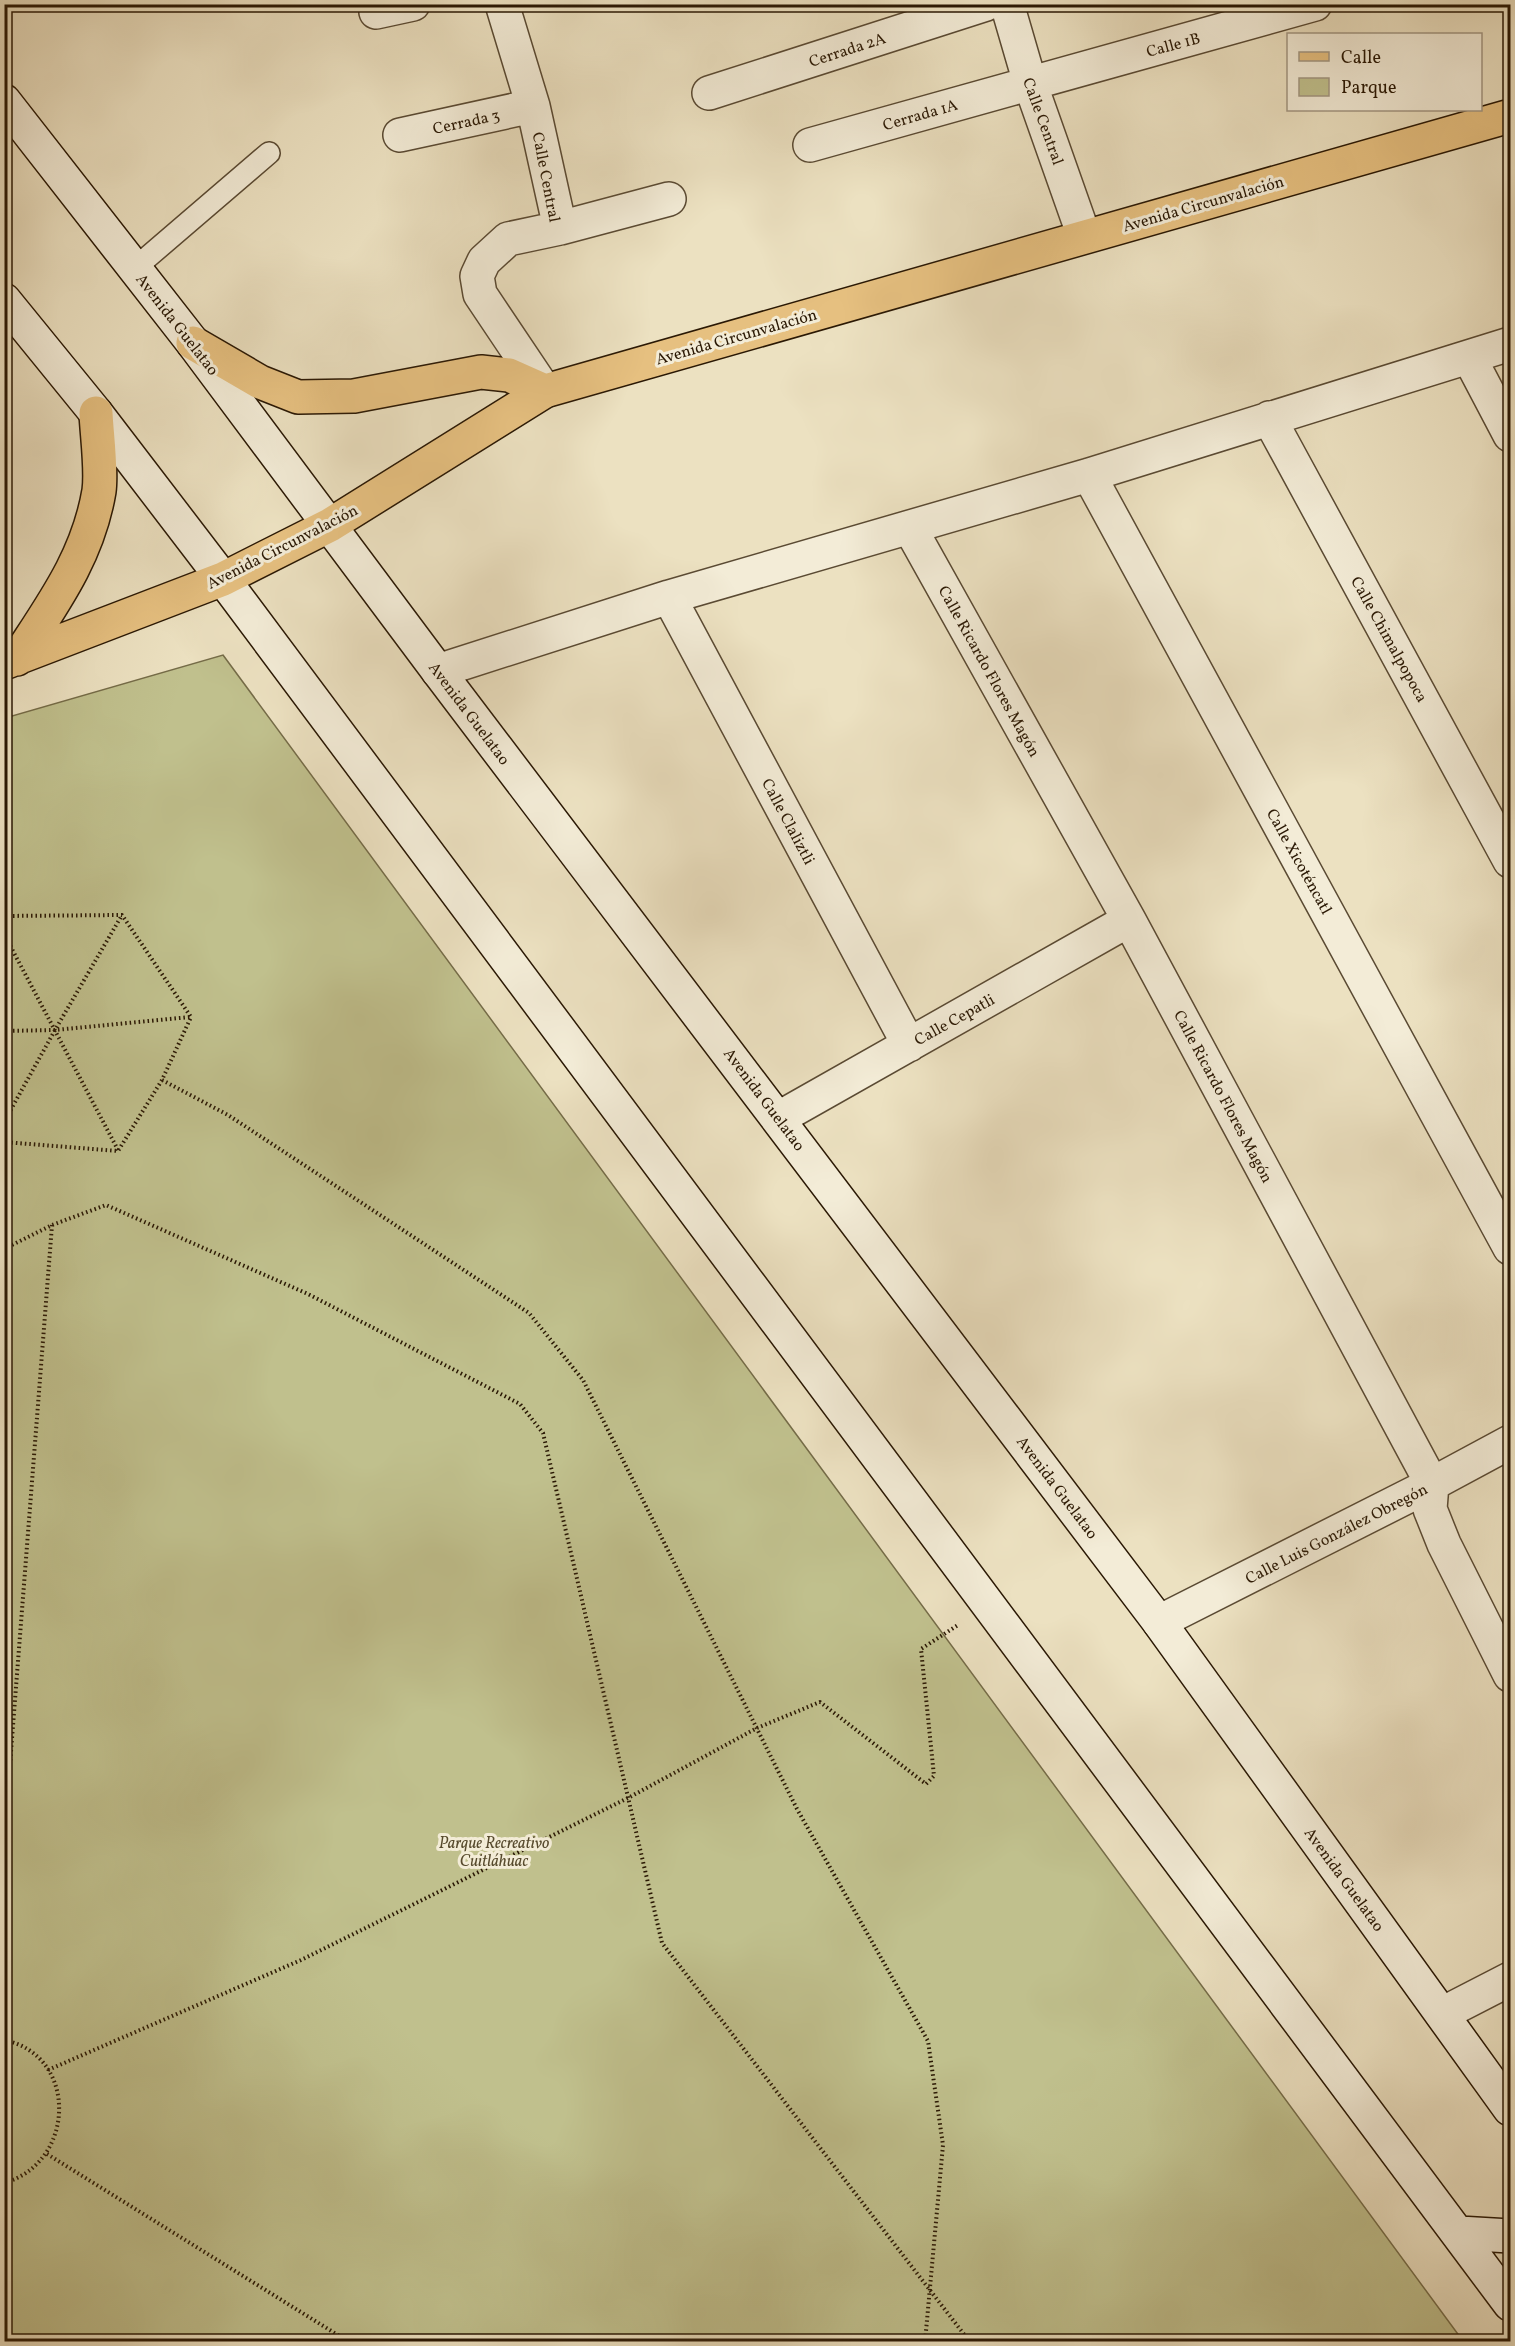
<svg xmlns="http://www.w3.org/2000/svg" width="1515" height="2346" viewBox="0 0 1515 2346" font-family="Vollkorn,serif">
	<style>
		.green { fill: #c0c08d; stroke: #756c48; stroke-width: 1.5 }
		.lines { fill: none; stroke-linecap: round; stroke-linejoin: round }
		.lane-casing { stroke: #5a4a33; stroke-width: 24 }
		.street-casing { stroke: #5a4a33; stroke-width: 36 }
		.secondary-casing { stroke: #2a1804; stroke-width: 36 }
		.primary-casing { stroke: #2a1804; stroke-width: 36 }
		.path { stroke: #2a1804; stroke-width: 4; stroke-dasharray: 1.5 3; stroke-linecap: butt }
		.lane { stroke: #f3ecd7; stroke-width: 21 }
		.street { stroke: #f3ecd7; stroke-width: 33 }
		.secondary { stroke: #f3ecd7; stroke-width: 33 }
		.primary { stroke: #e6c080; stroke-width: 33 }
		.labels { text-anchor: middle; stroke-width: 6; stroke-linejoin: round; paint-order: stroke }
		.street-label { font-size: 16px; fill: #2a1804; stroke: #f3ecd7 }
		.park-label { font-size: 16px; font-style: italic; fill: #574a2d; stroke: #f3ecd7 }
	</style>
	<rect width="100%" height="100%" fill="#ece1c1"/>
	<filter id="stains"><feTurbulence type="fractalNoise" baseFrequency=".00333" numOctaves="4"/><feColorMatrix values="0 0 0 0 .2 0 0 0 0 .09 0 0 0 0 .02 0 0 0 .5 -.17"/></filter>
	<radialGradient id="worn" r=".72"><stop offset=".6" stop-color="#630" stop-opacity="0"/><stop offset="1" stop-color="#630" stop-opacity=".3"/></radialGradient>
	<path class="green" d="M223,655L1463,2341H5V718Z"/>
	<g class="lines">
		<g class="lane-casing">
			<path id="lane" d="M135,268L269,153"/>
		</g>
		<g class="street-casing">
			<path id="street" d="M502,4L533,106L560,228
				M1007,4L1030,83L1084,236
				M376,12L413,4
				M709,93L986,4
				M400,135L533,106
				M810,145L1315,4
				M1469,357L1510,435
				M545,391L480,294L477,276L484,261L508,239L560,228L669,199
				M1269,418L1510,861
				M1089,475L1510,1248
				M910,528L1129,920L1432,1484L1430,1509L1444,1544L1510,1675
				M669,597L909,1045
				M438,671L669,597L1089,475L1510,344
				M779,1118L1129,920
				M1159,1622L1432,1484L1510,1442
				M1442,2014L1510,1979"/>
		</g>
		<g class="secondary-casing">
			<path id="secondary" d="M4,101L193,343L438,671L1159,1622L1510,2109
				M4,300L96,413L223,579L1510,2304
				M1459,2233L1510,2236"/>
		</g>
		<g class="primary-casing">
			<path id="primary" d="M193,343L260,382L298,397L354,396L481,372L509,375L545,391
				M17,659C52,605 88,557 99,491C102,470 97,435 96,413
				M4,663L223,579L330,525L545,391L1510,116"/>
		</g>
		<path class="path" d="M4,916L122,915L191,1017L162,1080L118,1151L4,1142
			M4,934L118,1150
			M4,1031L55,1030L190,1017
			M162,1080L228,1115L529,1313L583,1380L797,1809L928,2041L943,2145L925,2342
			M4,1122L55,1030L122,915
			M4,1249L52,1225L106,1205L308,1294L520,1404L543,1433L662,1943L970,2342
			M4,1841L52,1225
			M4,2040C79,2055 76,2163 4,2183
			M48,2070L301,1960L628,1798L757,1728L820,1702L926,1784L934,1776L921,1649L958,1625
			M47,2154L349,2342"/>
		<use href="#lane" class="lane"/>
		<use href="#street" class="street"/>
		<use href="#secondary" class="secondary"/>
		<use href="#primary" class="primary"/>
	</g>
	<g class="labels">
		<g class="street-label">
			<text transform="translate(1173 44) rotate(-15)" y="6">Calle 1B</text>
			<text transform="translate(847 49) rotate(-18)" y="6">Cerrada 2A</text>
			<text transform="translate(920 114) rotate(-16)" y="6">Cerrada 1A</text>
			<text transform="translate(466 121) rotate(-12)" y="6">Cerrada 3</text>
			<text transform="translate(1044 121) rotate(70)" y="6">Calle Central</text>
			<text transform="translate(547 177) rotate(79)" y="6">Calle Central</text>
			<text transform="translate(1203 203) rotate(-16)" y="6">Avenida Circunvalación</text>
			<text transform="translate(178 324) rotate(52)" y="6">Avenida Guelatao</text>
			<text transform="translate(736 336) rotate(-16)" y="6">Avenida Circunvalación</text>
			<text transform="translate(282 546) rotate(-27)" y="6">Avenida Circunvalación</text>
			<text transform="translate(1390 639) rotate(61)" y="6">Calle Chimalpopoca</text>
			<text transform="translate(990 671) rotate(61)" y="6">Calle Ricardo Flores Magón</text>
			<text transform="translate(470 713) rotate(53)" y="6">Avenida Guelatao</text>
			<text transform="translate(789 821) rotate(62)" y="6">Calle Claliztli</text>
			<text transform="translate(1300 861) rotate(61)" y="6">Calle Xicoténcatl</text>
			<text transform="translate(954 1019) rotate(-29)" y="6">Calle Cepatli</text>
			<text transform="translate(1224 1096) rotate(62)" y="6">Calle Ricardo Flores Magón</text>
			<text transform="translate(765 1099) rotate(53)" y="6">Avenida Guelatao</text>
			<text transform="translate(1058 1487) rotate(53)" y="6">Avenida Guelatao</text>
			<text transform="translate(1336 1533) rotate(-27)" y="6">Calle Luis González Obregón</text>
			<text transform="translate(1345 1879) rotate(54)" y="6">Avenida Guelatao</text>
		</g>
		<g class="park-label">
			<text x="494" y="1848">Parque Recreativo<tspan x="494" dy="18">Cuitláhuac</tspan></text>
		</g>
	</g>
	<rect width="1515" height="2346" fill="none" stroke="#ece1c1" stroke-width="24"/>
	<rect x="6" y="6" width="1503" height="2334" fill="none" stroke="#2a1804" stroke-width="3"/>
	<rect x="12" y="12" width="1491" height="2322" fill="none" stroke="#2a1804" stroke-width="1.5"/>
	<rect x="1287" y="33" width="195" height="78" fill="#f3ecd7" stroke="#a39783" stroke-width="1.5"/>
	<rect x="1299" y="52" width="30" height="9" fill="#e6c080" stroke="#a39783" stroke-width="1.5"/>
	<text x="1341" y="63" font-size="18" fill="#2a1804">Calle</text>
	<rect x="1299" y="78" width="30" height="18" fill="#c0c08d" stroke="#a39783" stroke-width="1.5"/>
	<text x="1341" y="93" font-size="18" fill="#2a1804">Parque</text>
	<rect width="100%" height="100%" filter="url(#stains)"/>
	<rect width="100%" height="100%" fill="url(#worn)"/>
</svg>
